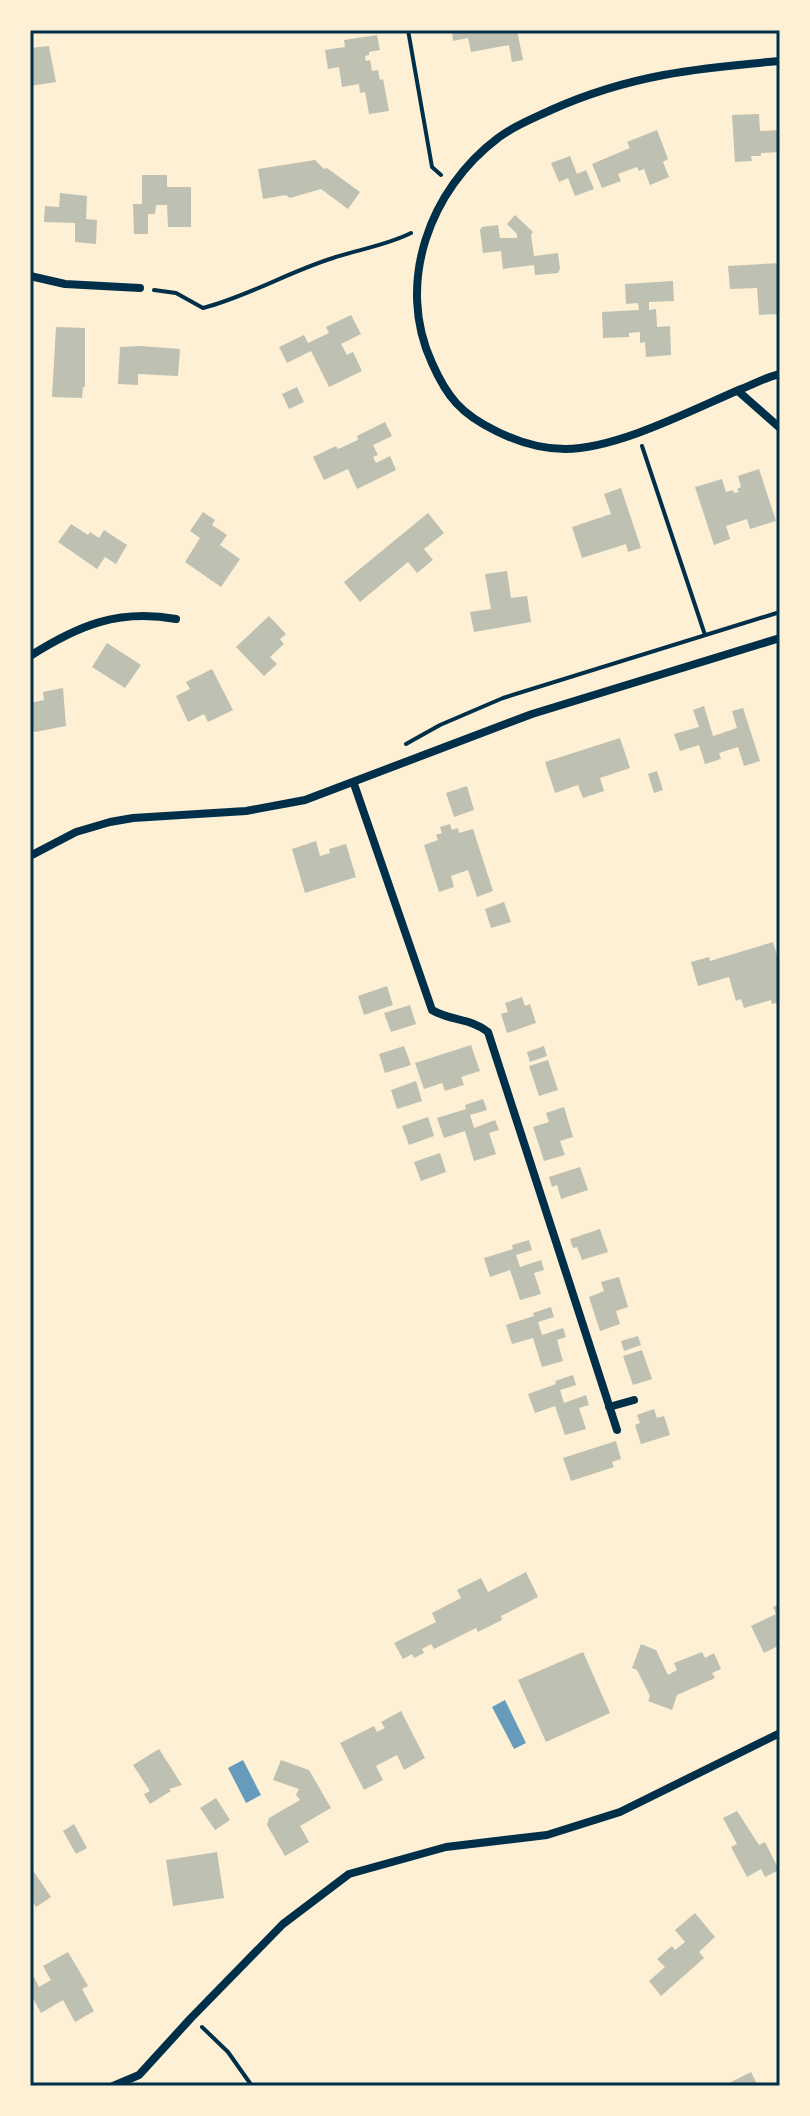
<svg xmlns="http://www.w3.org/2000/svg" width="810" height="2116" viewBox="0 0 810 2116" font-family="'Source Serif 4',serif">
	<style>
		.water { fill: #669bbc }
		.building { fill: #bec0b2 }
		.lines { fill: none; stroke-linecap: round; stroke-linejoin: round }
		.path { stroke: #003049; stroke-width: 4 }
		.minor { stroke: #003049; stroke-width: 8 }
		.neatline { fill: none; stroke: #003049; stroke-width: 3 }
	</style>
	<rect width="100%" height="100%" fill="#fdf0d5"/>
	<path class="water" d="M505,1700L526,1743L514,1749L492,1707Z
		M243,1760L261,1795L246,1803L228,1768Z"/>
	<path class="building" d="M452,30H517L523,60L512,62L509,45L471,52L468,38L453,41Z
		M377,35L380,50L369,52V55L365,56L366,61L370,60L372,71L378,70L380,80L383,79L389,111L369,114L365,92L360,93L359,84L342,87L339,67L328,69L325,50L345,47L344,40Z
		M49,46L56,82L30,86V48Z
		M759,114L760,131L780,130V152L761,153V156H751L752,161L735,162L732,115Z
		M657,130L668,159L663,162L669,177L650,185L644,169L639,171L637,167L618,174L621,181L602,188L592,164L630,148L627,142Z
		M570,156L577,174L586,170L594,189L575,196L568,178L559,182L551,163Z
		M315,160L324,169L327,168L360,192L348,209L321,189L290,198L286,195L263,199L258,169Z
		M142,175H167V187H191V227H168L167,205H156L155,214H148V234H134L133,204H142Z
		M60,193L87,196L86,219L97,220L96,244L75,242V223L44,222L45,206L59,207Z
		M515,215L533,232L531,235L534,256L558,253L560,269L558,273L535,275L534,265L503,269L501,251L483,253L480,230L482,227L498,225L500,238H517V234L507,224Z
		M780,263V314L759,315L757,288L730,289L728,266Z
		M673,281L674,301L649,302V310L656,309L657,327L670,326L671,355L646,357L645,342L640,343V332L629,333V337L603,338L602,312L639,310L638,303L626,304L625,284Z
		M351,315L361,334L341,344L347,355L353,352L362,371L329,387L311,351L287,363L279,347L304,335L308,343L329,333L326,327Z
		M56,327L85,328V387H83L82,398L52,397Z
		M140,346L180,349L178,376L138,374V385L118,384L120,347Z
		M297,387L304,402L289,409L282,394Z
		M385,422L392,436L373,445L378,455L373,457L376,463L390,456L396,470L357,489L348,469L324,480L313,457L336,446L338,449L358,440L357,436Z
		M759,469L776,521L750,529L747,519L726,526L730,539L714,545L695,487L722,479L726,492L733,490L734,493L739,492L737,489L741,487L738,476Z
		M621,488L641,548L628,552L626,544L582,558L572,527L611,514L604,494Z
		M203,512L215,520L212,525L227,535L220,545L240,559L221,587L185,562L200,538L190,531Z
		M428,513L444,533L424,549L433,560L417,573L408,562L360,602L344,582Z
		M71,524L88,535L90,532L99,538L104,530L127,545L116,564L105,557L97,569L58,542Z
		M507,571L511,598L527,596L531,622L474,632L470,612L491,609L485,574Z
		M269,616L286,634L280,639L284,644L270,657L277,664L264,676L236,647Z
		M107,643L141,665L125,688L92,667Z
		M212,669L233,710L208,722L204,714L188,722L176,696L190,689L186,682Z
		M63,688L66,726L35,732L30,729V703L44,700L43,692Z
		M704,706L713,736L737,728L732,711L743,708L760,761L744,766L738,747L719,753L721,759L705,764L699,745L680,751L674,734L699,727L693,710Z
		M620,738L630,768L600,778L604,791L583,798L578,785L555,793L545,762Z
		M657,771L663,790L654,793L648,774Z
		M467,786L474,810L454,817L446,793Z
		M450,824L452,830L458,828L459,833L473,829L493,891L477,897L468,870L451,876L454,887L439,892L424,845L438,840L436,835L442,833L440,827Z
		M316,841L320,856L330,853L329,849L346,844L356,877L305,893L292,849Z
		M504,902L511,922L491,928L485,909Z
		M773,942L780,965V1002L772,1004L771,1000L744,1008L741,999L736,1001L729,977L698,986L691,962L709,957L710,961Z
		M387,986L393,1005L364,1015L358,996Z
		M522,997L525,1006L530,1004L536,1023L507,1033L501,1014L508,1012L505,1003Z
		M410,1005L416,1024L391,1032L384,1013Z
		M471,1045L480,1071L461,1077L464,1085L454,1088L445,1091L442,1083L424,1089L415,1063Z
		M404,1046L411,1065L385,1073L379,1054Z
		M544,1046L547,1056L530,1062L527,1052Z
		M548,1060L558,1090L539,1096L529,1066Z
		M416,1081L422,1101L397,1109L391,1090Z
		M483,1099L487,1110L470,1115L474,1128L495,1120L499,1130L489,1133L496,1154L474,1161L465,1131L444,1138L437,1118L466,1109L465,1105Z
		M564,1107L573,1137L560,1141L565,1155L544,1161L533,1127L549,1122L546,1113Z
		M428,1117L434,1136L409,1145L402,1126Z
		M440,1153L446,1172L421,1181L414,1162Z
		M580,1167L588,1190L561,1199L557,1185L552,1187L549,1177Z
		M600,1229L608,1252L582,1260L577,1247L573,1248L570,1239Z
		M529,1240L532,1250L516,1255L520,1267L541,1260L544,1270L534,1273L541,1294L520,1300L510,1270L490,1277L484,1258L513,1249L512,1245Z
		M619,1277L628,1307L616,1311L620,1324L600,1331L589,1297L604,1291L601,1282Z
		M551,1307L554,1317L538,1322L542,1335L563,1328L566,1337L557,1340L563,1361L542,1367L533,1338L512,1344L506,1325L534,1316L533,1313Z
		M638,1336L641,1345L624,1351L621,1341Z
		M642,1350L652,1379L633,1385L623,1356Z
		M573,1375L576,1385L560,1390L564,1403L586,1395L589,1405L579,1408L586,1429L565,1435L555,1406L535,1413L528,1394L556,1384L555,1381Z
		M654,1409L657,1418L664,1416L670,1435L641,1444L635,1425L640,1423L637,1415Z
		M616,1441L621,1459L612,1462L614,1467L571,1481L563,1458Z
		M526,1572L538,1597L501,1616L502,1620L478,1632L476,1628L434,1649L431,1644L422,1649L424,1653L414,1658L412,1654L403,1659L394,1643L436,1622L432,1613L461,1598L457,1590L481,1578L488,1592Z
		M780,1604V1645L764,1653L751,1626L776,1614L773,1607Z
		M641,1644L656,1650L668,1675L677,1670L674,1663L702,1652L705,1658L714,1653L721,1669L712,1673L715,1678L677,1695L672,1710L648,1701L650,1696L637,1670L632,1668Z
		M583,1652L610,1713L546,1742L518,1680Z
		M401,1711L425,1758L404,1770L397,1755L376,1766L383,1780L364,1790L340,1743L374,1726L377,1732L385,1728L381,1722Z
		M159,1749L182,1785L169,1789L171,1791L150,1804L144,1794L150,1791L133,1765Z
		M281,1760L309,1770L331,1808L300,1826L309,1842L285,1856L267,1825L269,1818L300,1800L296,1795L299,1789L273,1780Z
		M216,1798L230,1820L215,1830L200,1808Z
		M737,1811L759,1845L765,1842L779,1870L765,1877L761,1869L747,1877L731,1847L737,1844L723,1818Z
		M74,1824L87,1848L76,1854L63,1831Z
		M217,1852L224,1898L173,1906L166,1860Z
		M30,1866L51,1897L36,1907L30,1898Z
		M695,1913L715,1937L699,1952L704,1958L661,1996L649,1981L665,1967L657,1959L672,1946L675,1950L685,1942L675,1930Z
		M68,1952L88,1986L82,1989L94,2011L75,2022L63,2000L41,2013L30,1993V1979L34,1977L39,1987L51,1980L43,1966Z
		M751,2072L758,2086H723Z"/>
	<g class="lines">
		<path class="path" d="M408,30L432,167L441,175
			M154,290L176,293L203,308C249,296 288,272 333,258C359,249 385,246 411,233
			M642,446L705,635
			M406,744L440,725L503,698L780,612
			M202,2027L228,2052L252,2086"/>
		<path class="minor" d="M780,61C697,68 629,75 551,110C534,118 513,126 498,138C430,189 395,283 432,363C447,397 461,414 496,431C518,442 539,449 565,449C617,449 692,410 741,389C754,384 766,377 780,374
			M30,276L65,284L140,288
			M738,391L780,428
			M30,656C79,625 118,609 176,619
			M354,784L432,1010C450,1021 471,1018 488,1032L617,1430
			M30,856L76,832L110,822L133,818L246,811L305,800L532,714L780,638
			M609,1407L634,1400
			M113,2086L139,2075L191,2018L283,1924L349,1874L446,1847L547,1835L620,1812L780,1733"/>
	</g>
	<rect width="810" height="2116" fill="none" stroke="#fdf0d5" stroke-width="64"/>
	<rect x="32" y="32" width="746" height="2052" class="neatline"/>
</svg>
